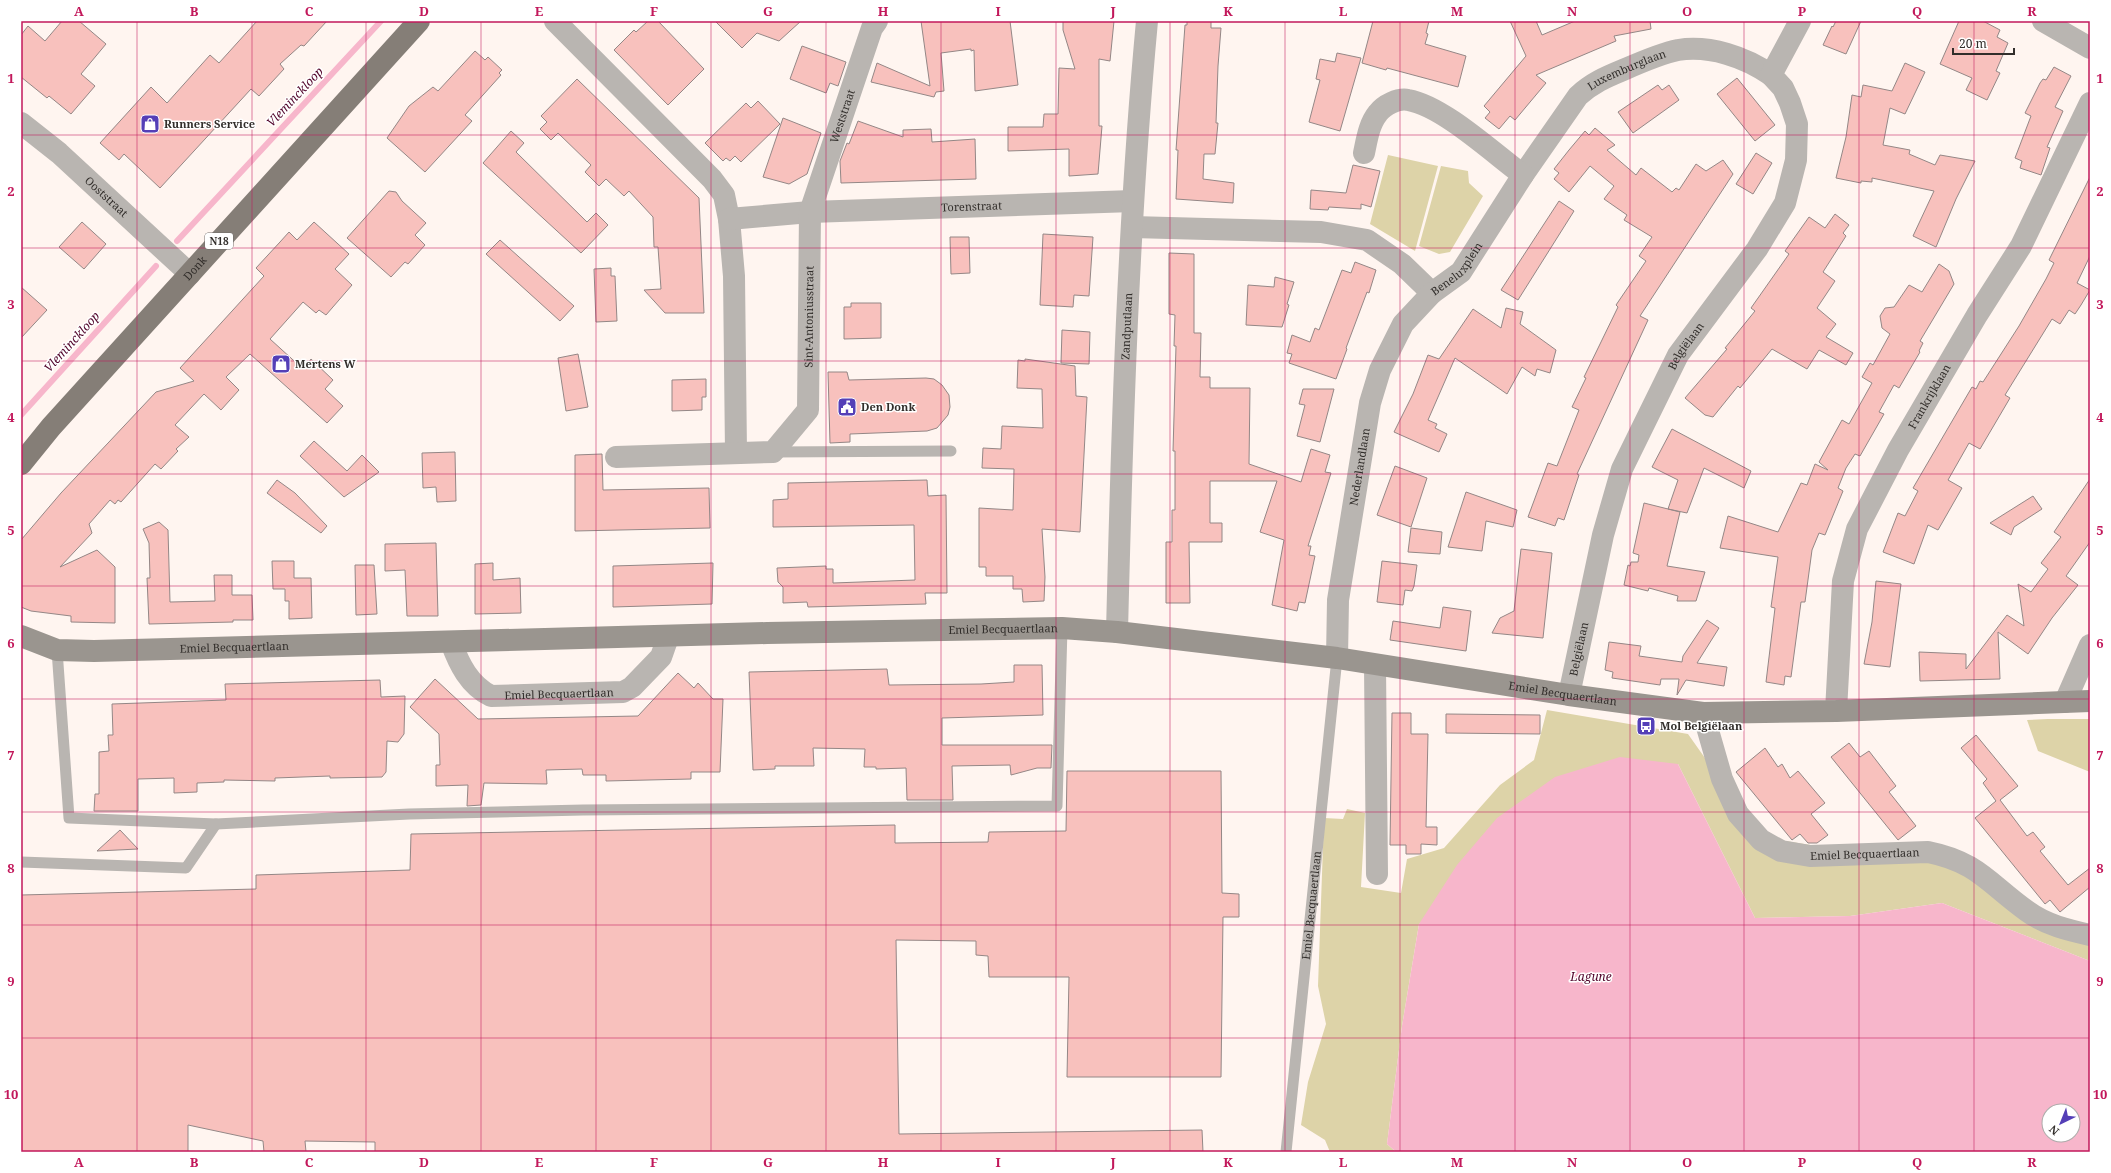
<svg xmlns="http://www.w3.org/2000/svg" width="2111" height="1173" viewBox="0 0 2111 1173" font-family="'Noto Serif',serif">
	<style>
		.green { fill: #ddd3a8 }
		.water { fill: #f7b6cb; fill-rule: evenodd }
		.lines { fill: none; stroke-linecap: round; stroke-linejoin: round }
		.stream { stroke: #f7b6cb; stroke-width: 6 }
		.building { fill: #f8c1bd; stroke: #948786 }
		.lane { stroke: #b9b5b1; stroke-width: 11 }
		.street { stroke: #b9b5b1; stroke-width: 22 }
		.secondary { stroke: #9a958f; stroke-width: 22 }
		.primary { stroke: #857e77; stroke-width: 22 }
		.grid { fill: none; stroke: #c2185b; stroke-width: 1; stroke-opacity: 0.55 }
		.labels { text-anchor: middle; stroke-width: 3; stroke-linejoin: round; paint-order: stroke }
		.shield { fill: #fff; stroke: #706d6b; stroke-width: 1 }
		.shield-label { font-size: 10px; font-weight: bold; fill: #322e2b }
		.street-label { font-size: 11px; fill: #322e2b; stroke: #fff }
		.poi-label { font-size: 11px; font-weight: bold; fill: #322e2b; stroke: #fff; text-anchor: start }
		.water-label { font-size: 12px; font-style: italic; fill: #50042a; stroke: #fff }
		.neatline { fill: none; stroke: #c2185b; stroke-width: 1.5 }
		.grid-label { font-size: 13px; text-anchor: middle; font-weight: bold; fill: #c2185b }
	</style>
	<rect width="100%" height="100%" fill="#fff5f0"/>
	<path class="green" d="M1388,155L1438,166L1415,251L1370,224Z
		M1441,166L1468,171L1469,183L1483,196L1450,252L1439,254L1419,246Z
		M1547,710L1688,734L1712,768L1749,835L1897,859L1957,865L2090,940V961L1942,903L1850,916L1755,918L1678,764L1419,924L1402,1026L1387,1144L1396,1152H1330L1325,1140L1301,1125L1308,1082L1326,1024L1318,986L1324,818L1343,819L1347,809L1365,813L1361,887L1401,893L1407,859L1444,848L1500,785L1534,760Z
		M2048,719H2090V772L2038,751L2027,720Z"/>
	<path class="water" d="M1620,757L1678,764L1755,918L1850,916L1942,903L2090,961V1152H1396L1387,1144L1402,1026L1419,924L1457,865L1497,818L1555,777ZM2049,1111H2073V1135H2049Z"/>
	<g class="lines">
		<path class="stream" d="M177,241L381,21
			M21,415L156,266"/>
	</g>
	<path class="building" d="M62,21H79L106,44L81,74L95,86L71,114L49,96L47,98L21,77V35L28,26L45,41Z
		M257,21H327L304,46L301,45L280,64L284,69L259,96L251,89L160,188L124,154L119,160L100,143L151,87L167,103L210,55L219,63Z
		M648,21H658L704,69L668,105L614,50L634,30L636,32Z
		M715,21H801L779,41L757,33L742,48Z
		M921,21H1010L1018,85L975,91L974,50L971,51V49L941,53L944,91L936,92L934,97L871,82L877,63L930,86Z
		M1063,21H1114L1110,61L1099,59V126H1102L1098,174L1069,176V149L1008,151V127H1043L1044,114H1058L1059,68L1075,69L1063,30Z
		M1187,21H1211V28H1221L1218,66L1216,123H1218L1215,154H1204L1203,179L1234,183L1233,203L1176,199L1178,150H1176L1185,25H1187Z
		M1373,21H1429L1426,33L1428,34L1425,44L1466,56L1458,87L1387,68L1386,70L1362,63Z
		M1510,21H1536L1542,35L1575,21H1650L1651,29L1614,36L1616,41L1536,75L1546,83L1515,120L1510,116L1499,129L1485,118L1490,112L1484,106L1526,56Z
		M1836,21H1861L1846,54L1823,45L1832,26L1833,27Z
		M1959,21H1983L2000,30L1997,37L2008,43L1996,71L2000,73L1987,100L1966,90L1972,78L1940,64Z
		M802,46L846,62L838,86L830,83L826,93L790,79Z
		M475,51L485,60L488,57L502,70L499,73L501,75L465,115L472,121L425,172L387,138L409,106L433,87L438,91Z
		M1337,53L1361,58L1340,131L1309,122L1320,80L1316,79L1320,59L1335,62Z
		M1905,63L1925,72L1905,114L1890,108L1883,145L1910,150L1909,154L1935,165L1940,155L1975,161L1956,199L1936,247L1913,236L1934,191L1872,178V182L1861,181V183L1836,178L1846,137L1852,95L1861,97L1863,85L1892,91Z
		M2054,67L2071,76L2055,107L2063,111L2047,147L2050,148L2041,175L2020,168L2022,161L2015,158L2031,116L2025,113L2040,83L2043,79L2046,80Z
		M1737,78L1775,125L1755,141L1717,94Z
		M577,79L699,198L704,313H665L644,290L661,289L658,247H654L653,217L629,191L624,196L606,179L599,186L585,172L591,165L558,133L551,140L540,129L547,122L541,116Z
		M1658,85L1662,90L1669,85L1679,100L1633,133L1618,112Z
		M758,101L780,124L741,162L735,156L730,161L726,158L723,161L705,143L746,103L751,108Z
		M783,118L821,133L807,174L789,184L763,177Z
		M858,121L903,137V130L931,129L932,142L975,139L976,179L841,183L840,161L847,143L849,144Z
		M1595,128L1615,145L1607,150L1636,175L1641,168L1672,192L1676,188L1679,190L1696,164L1706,171L1723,160L1733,174L1640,316L1648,320L1577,474L1579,475L1564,520L1558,518L1555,526L1528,517L1548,463L1557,466L1579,410L1572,407L1586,378L1584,377L1618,307L1616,305L1646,261L1639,256L1652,237L1624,220L1627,215L1604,199L1614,186L1590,166L1569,192L1554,179L1559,173L1554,169L1569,150L1585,131L1589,135Z
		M511,131L524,143L516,152L587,222L596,213L608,225L581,253L483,163Z
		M1756,153L1772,163L1753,194L1736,184Z
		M1353,165L1380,171L1371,207L1361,204V209L1329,207L1328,210L1310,209L1311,190L1346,193Z
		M2090,177V256L2077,283L2090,290L2081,305L2075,314L2069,310L2060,324L2052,319L2005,395L2010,398L1980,449L1969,443L1948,480L1962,488L1938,530L1928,525L1914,564L1883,552L1898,513L1905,516L1918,491L1913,488L1972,387L1976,389L1980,381L1983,382L2019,326L2046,279L2054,263L2049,260Z
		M389,191L396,192L402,201L426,223L415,235L425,245L408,264L405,262L391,277L347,238Z
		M1559,201L1574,211L1518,300L1501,290Z
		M1835,214L1849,225L1843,233L1846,236L1823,272L1835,281L1817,308L1836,324L1826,337L1853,353L1846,365L1819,350L1807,369L1772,349L1740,388L1738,386L1713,417L1705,415L1685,398L1727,349L1725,348L1755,311L1751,308L1789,254L1785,251L1809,217L1825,228Z
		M82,222L106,244L84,269L59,247Z
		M314,222L349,254L335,269L352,285L326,315L319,310L316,313L303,302L270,339L303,369L311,359L333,380L325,389L343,406L327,423L250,354L226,377L239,390L221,410L204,394L175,425L189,437L176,449L178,451L161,469L155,464L121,502L118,500L115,504L110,500L89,524L92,533L60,567L97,550L115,567V623L71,622V616L31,611L21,607V540L61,493L156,392L194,381L180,368L264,276L256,268L280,242L289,232L297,240Z
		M1043,234L1093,237L1089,296L1074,295L1073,307L1040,305Z
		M950,237H969L970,273L951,274Z
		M500,240L574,306L560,321L486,254Z
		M1169,253L1194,254V333H1201L1200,377H1210V388H1250L1249,464L1301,482L1311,449L1330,455L1325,472L1331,473L1308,546H1311L1309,555L1315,556L1305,603L1299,602L1297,611L1272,605L1284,540L1260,532L1277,481H1210V523H1222V542H1189L1190,603H1166V542H1172V510H1175V451H1173L1176,346H1174L1175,315L1169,314Z
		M1355,262L1376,270L1369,293L1367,292L1346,348L1347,349L1336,379L1289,363L1292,354L1287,353L1292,335L1310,342L1315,328L1319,330L1342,270L1351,273Z
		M1939,264L1949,271L1954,284L1920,341L1923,343L1919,351L1920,352L1899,388L1894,385L1879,412L1884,414L1860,456L1855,454L1846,468L1838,488L1843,491L1825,535L1819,533L1812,550L1805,602H1801L1791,677L1785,676L1784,685L1766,682L1775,608L1771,607L1778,557L1720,548L1728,516L1778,532L1801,483L1807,485L1815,464L1828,470L1819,462L1842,420L1849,424L1872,383L1862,377L1870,363L1873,365L1890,334L1882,328L1880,316L1885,308L1894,307L1909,285L1922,292Z
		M611,268V276H615L617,321L596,322L594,269Z
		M1275,277L1294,282L1287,304L1289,305L1282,327L1246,325L1248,285L1274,287Z
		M21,287L47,310L21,338Z
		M851,303H881V338L844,339V307H851Z
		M1506,308L1523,312L1520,324L1556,350L1550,373L1537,369L1535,376L1522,367L1507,394L1455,358L1428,420L1437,424L1435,428L1447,434L1439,452L1394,432L1413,394L1428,355L1439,359L1473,309L1501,328Z
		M1062,330L1090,332L1089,364L1061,363Z
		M578,354L588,407L566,411L558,358Z
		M1025,359L1075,366L1076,396L1087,397L1080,532L1042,529L1045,577L1044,601L1023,602L1022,589H1013V576H986V567H979V508L1013,510L1014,469L982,468L983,448L1001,449L1002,426L1043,428L1042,389L1017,388L1018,360L1025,361Z
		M828,372H847L849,380L926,378L934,379L942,385L949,395L950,407L948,415L937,428L927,431L850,434V442L830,443Z
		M706,379V397H702V410L672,411V380Z
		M1303,389H1334L1320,442L1297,436L1305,405L1299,404Z
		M1672,429L1751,471L1744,488L1704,468L1687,513L1668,509L1678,480L1652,467Z
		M314,441L347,471L362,455L379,472L344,497L300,456Z
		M455,452L456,501L437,502L436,487L423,488L422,453Z
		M602,454L603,490L709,488L710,528L575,531V455Z
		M1395,466L1427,478L1411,527L1377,515Z
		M2090,479V542L2066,576L2078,585L2052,618L2028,654L1998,632L2000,679L1920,681L1919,652L1966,654V669L2007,615L2024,626L2018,584L2031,592L2048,569L2041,563L2061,537L2054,532Z
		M277,480L295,493L327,526L321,533L267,493Z
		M927,480L928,496L946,495L947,593H925L926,604L808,607L807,602L783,603V587L778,582L777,568L826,566V569H833V583L915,580L914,525L773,527V500L788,499V483Z
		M1466,492L1517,510L1513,527L1486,521L1482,551L1448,547Z
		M2033,496L2042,509L2014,527L2011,535L1990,523Z
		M1644,503L1680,512L1667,566L1705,572L1696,601H1677L1678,596L1649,588L1648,591L1624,585L1628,565L1630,566L1631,562H1638L1639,555L1633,553Z
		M159,522L168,530L170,602L215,601L214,575H232V595H252L253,620H233V622L149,624L147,578H150L149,543L143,529Z
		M1411,528L1442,532L1440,554L1408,552Z
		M436,543L438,616H407L405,570L385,571V544Z
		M1521,549L1552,553L1543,638L1492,633L1500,618L1514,611Z
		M272,561H294V578H311L312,618L289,619V601H285V589H273Z
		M1382,561L1417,565L1414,586L1412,591L1405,590L1403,605L1377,602Z
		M493,563V580L520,578L521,613L475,614V564Z
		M713,563L712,604L613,607V566Z
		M355,565H374L377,614L356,615Z
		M1876,581L1901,584L1890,667L1864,664L1872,622Z
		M1443,607L1471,611L1466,651L1390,640L1393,621L1440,628Z
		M1707,620L1719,628L1697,663L1727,667L1724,686L1686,680L1677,695L1679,679H1661L1660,685L1612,678L1613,672L1605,670L1609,642L1641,646L1639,656L1682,662L1683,656Z
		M1014,665H1042L1043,715L942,718V745H1052L1051,768H1037L1011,775L1010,765L952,766L953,800H907L906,768L876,769V767H864L865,749L813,748L814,766H775V769L753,770L749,672L887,669L889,685L981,684L1014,682Z
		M678,673L694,688L698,683L713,699H723L720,772H691V779L606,781V775H583L582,769L546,770L547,784L484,783L481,805L467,806L468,785L436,786V765H440L439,734L410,707L435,679L478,719L638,716Z
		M380,680L381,697L405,696L404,734L398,742L387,741L386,772L382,777L330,778V776L275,778V781L224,780V782L197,783V792L174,793V778L138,779V811H94L95,794H99V752L109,751L108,735H113L112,704L226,700L225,684Z
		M1392,713H1411V734H1428L1426,827H1437V845L1421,844V854H1406V845H1390Z
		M1446,714L1540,715V734L1446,733Z
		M1976,735L2018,786L2000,800L2027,836L2033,832L2045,847L2040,851L2068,885L2090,868V887L2060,912L2050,900L2045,904L1975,818L1996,801L1983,783L1987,779L1961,748Z
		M1849,743L1860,757L1869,751L1896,786L1889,792L1916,826L1898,840L1831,757Z
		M1765,748L1778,767L1782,764L1790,778L1798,771L1825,803L1811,814L1828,835L1817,843H1808L1800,834L1792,840L1736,772Z
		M1067,771H1221L1222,893L1239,894V917H1223L1221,1077H1067L1069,977H989L988,956L976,955V941L896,940L899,1134L1202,1130L1203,1152H375V1142L305,1141L306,1152H264L263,1141L188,1125V1152H21V895L256,889V875L410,870L411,834L895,825V843L988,842L989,832L1066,831Z
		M120,830L138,849L97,851Z"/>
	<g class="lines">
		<g class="lane">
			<path d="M773,452L951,451"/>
			<path d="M57,650L69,818L216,824L409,814L583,810L1057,806L1062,628"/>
			<path d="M21,862L186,868L216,824"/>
			<path id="s1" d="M1286,1152L1337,658"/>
		</g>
		<g class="street">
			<path d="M555,21L712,179L724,195L729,219L734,276L736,453"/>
			<path d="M2043,21L2090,48"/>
			<path id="s2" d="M21,123L59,153L190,274"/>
			<path id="s3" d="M1523,175L1578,96C1592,83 1606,77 1623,70C1639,63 1662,53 1678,50C1710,45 1745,57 1771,75"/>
			<path id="s4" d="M729,219L810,212L1133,201"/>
			<path id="s5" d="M1132,227L1321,232L1367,240L1402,264L1432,293L1461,272L1523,175C1493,153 1443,106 1408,100C1398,98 1384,105 1378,113C1369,124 1367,139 1364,153"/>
			<path id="s6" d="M616,457L773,452L808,410L810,212L872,28L877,21"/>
			<path id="s7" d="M1117,632C1122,428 1128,224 1147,21"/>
			<path id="s8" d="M451,642C459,664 469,685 491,696L623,692L632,687L661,657L668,637"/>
			<path id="s9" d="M1337,658L1338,600L1370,403L1380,370L1403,324L1432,293"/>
			<path d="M1375,665L1377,874"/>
			<path id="s10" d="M1569,695L1603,535L1622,469L1678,355L1757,249L1785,203L1796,160L1797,124L1790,103L1783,88L1771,75L1800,21"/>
			<path d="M2065,702L2090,645"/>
			<path id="s11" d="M1836,711L1843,581L1857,529L1898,450L1977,315L2021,246L2090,103"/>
			<path id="s12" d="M1703,713L1722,779L1738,814L1761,840L1781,851L1810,856L1928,852C1978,862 1989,884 2027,911C2046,925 2068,930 2090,935"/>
		</g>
		<path class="secondary" id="s13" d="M21,636L57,650L94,651L767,633L1062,628L1117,632L1337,658L1569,695L1703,713L1836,711L2090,701"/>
		<path class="primary" id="s14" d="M21,464L51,427L419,21"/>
	</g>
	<path class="grid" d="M137,21V1152M252,21V1152M366,21V1152M481,21V1152M596,21V1152M711,21V1152M826,21V1152M941,21V1152M1056,21V1152M1170,21V1152M1285,21V1152M1400,21V1152M1515,21V1152M1630,21V1152M1744,21V1152M1859,21V1152M1974,21V1152M21,135H2090M21,248H2090M21,361H2090M21,474H2090M21,586H2090M21,699H2090M21,812H2090M21,925H2090M21,1038H2090"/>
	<defs>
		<g id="shop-square" transform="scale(1)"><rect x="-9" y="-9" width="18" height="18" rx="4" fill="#543fb7" stroke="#fff"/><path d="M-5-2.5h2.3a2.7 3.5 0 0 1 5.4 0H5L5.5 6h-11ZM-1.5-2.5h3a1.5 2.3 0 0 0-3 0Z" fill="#fff"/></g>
		<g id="civic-square" transform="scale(1)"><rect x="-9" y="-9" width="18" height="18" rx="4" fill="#543fb7" stroke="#fff"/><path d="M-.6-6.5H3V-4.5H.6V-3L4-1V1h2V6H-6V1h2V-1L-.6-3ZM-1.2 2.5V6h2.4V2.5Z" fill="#fff"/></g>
		<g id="bus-square" transform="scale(1)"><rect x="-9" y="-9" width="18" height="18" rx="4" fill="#543fb7" stroke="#fff"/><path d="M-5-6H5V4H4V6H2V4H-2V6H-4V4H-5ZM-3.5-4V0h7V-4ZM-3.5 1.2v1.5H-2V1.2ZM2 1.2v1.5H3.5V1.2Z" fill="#fff"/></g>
	</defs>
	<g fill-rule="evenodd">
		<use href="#shop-square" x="150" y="124"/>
		<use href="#shop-square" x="281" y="364"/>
		<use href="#civic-square" x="847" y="407"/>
		<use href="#bus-square" x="1646" y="726"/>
	</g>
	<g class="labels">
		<rect class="shield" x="205" y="233" width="28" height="16" rx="3"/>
		<g class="shield-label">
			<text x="219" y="245">N18</text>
		</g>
		<g class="street-label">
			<text dy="4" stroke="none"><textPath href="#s3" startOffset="152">Luxemburglaan</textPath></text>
			<text dy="4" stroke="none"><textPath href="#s6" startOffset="511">Weststraat</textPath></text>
			<text dy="4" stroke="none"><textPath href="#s2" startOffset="113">Ooststraat</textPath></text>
			<text dy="4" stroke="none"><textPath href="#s4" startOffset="243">Torenstraat</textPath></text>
			<text dy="4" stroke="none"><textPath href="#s5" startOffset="355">Beneluxplein</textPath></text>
			<text dy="4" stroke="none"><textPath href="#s14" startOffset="262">Donk</textPath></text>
			<text dy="4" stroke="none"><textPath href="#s6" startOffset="305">Sint-Antoniusstraat</textPath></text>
			<text dy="4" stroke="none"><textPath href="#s7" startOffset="306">Zandputlaan</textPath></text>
			<text dy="4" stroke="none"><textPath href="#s10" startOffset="371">Belgiëlaan</textPath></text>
			<text dy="4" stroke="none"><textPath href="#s11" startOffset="335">Frankrijklaan</textPath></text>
			<text dy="4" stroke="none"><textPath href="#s9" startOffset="193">Nederlandlaan</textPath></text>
			<text dy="4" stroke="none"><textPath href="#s13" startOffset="985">Emiel Becquaertlaan</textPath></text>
			<text dy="4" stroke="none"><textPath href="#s13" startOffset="216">Emiel Becquaertlaan</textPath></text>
			<text dy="4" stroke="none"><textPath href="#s10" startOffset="47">Belgiëlaan</textPath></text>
			<text dy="4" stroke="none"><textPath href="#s8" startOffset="137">Emiel Becquaertlaan</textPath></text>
			<text dy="4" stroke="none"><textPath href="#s13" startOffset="1549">Emiel Becquaertlaan</textPath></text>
			<text dy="4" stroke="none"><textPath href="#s12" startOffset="249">Emiel Becquaertlaan</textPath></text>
			<text dy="4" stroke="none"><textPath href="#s1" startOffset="248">Emiel Becquaertlaan</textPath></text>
		</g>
		<g class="poi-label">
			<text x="164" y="128">Runners Service</text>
			<text x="295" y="368">Mertens W</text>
			<text x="861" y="411">Den Donk</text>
			<text x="1660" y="730">Mol Belgiëlaan</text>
		</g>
		<g class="water-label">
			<text transform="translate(295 97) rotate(-47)" y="4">Vleminckloop</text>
			<text transform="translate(72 342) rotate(-48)" y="4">Vleminckloop</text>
			<text x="1591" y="981">Lagune</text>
		</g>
	</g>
	<rect width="2111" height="1173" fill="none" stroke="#ffffff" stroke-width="44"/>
	<g transform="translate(2061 1123) rotate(223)"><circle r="19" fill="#ffffff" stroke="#adabaa"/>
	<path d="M0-3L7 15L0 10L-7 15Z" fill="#543fb7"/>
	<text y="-6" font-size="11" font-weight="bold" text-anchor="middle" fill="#322e2b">N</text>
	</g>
	<path d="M1953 48v6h61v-6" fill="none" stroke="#322e2b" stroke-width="2"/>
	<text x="1959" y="48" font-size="12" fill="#322e2b" stroke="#ffffff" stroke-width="3" paint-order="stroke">20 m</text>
	<rect x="22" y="22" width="2067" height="1129" class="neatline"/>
	<g class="grid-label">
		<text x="79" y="16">A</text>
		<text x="194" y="16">B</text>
		<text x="309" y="16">C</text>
		<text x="424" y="16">D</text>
		<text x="539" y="16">E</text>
		<text x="654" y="16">F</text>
		<text x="768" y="16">G</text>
		<text x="883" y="16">H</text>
		<text x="998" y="16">I</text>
		<text x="1113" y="16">J</text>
		<text x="1228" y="16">K</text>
		<text x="1343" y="16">L</text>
		<text x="1457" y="16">M</text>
		<text x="1572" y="16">N</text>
		<text x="1687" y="16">O</text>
		<text x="1802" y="16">P</text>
		<text x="1917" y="16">Q</text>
		<text x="2032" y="16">R</text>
		<text x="11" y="83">1</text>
		<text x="2100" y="83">1</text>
		<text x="11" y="196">2</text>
		<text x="2100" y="196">2</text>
		<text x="11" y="309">3</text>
		<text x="2100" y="309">3</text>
		<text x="11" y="422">4</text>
		<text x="2100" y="422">4</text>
		<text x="11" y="535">5</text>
		<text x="2100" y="535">5</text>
		<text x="11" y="648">6</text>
		<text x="2100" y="648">6</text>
		<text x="11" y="760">7</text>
		<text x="2100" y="760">7</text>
		<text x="11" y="873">8</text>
		<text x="2100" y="873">8</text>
		<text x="11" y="986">9</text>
		<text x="2100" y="986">9</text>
		<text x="11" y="1099">10</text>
		<text x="2100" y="1099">10</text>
		<text x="79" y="1167">A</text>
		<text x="194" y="1167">B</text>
		<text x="309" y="1167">C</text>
		<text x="424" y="1167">D</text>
		<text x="539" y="1167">E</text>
		<text x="654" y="1167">F</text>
		<text x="768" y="1167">G</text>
		<text x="883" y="1167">H</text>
		<text x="998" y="1167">I</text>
		<text x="1113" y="1167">J</text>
		<text x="1228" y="1167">K</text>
		<text x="1343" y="1167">L</text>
		<text x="1457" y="1167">M</text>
		<text x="1572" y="1167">N</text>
		<text x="1687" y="1167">O</text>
		<text x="1802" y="1167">P</text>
		<text x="1917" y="1167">Q</text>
		<text x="2032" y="1167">R</text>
	</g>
</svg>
